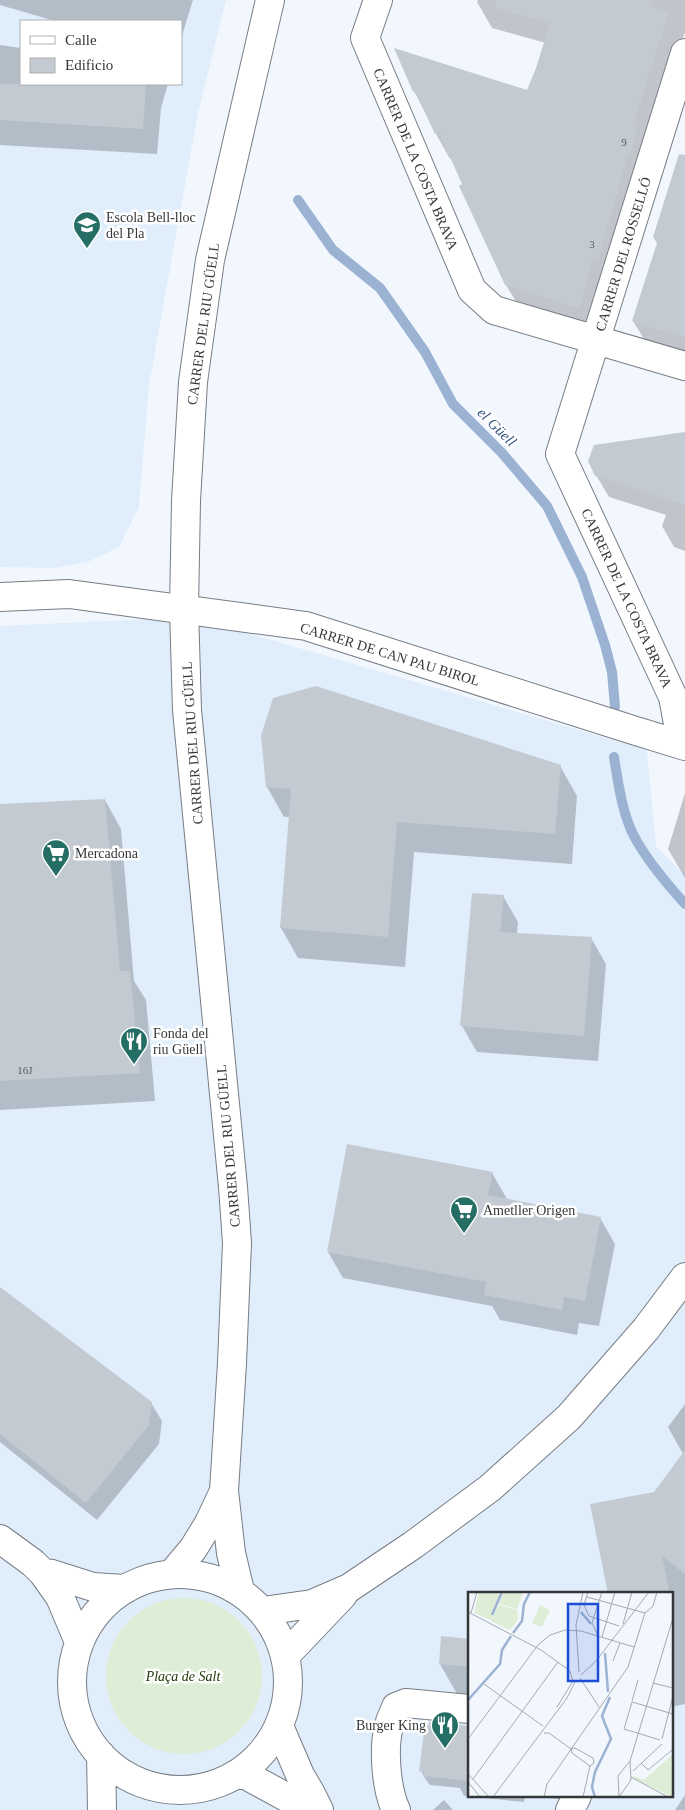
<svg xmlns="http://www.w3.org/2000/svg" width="685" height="1810" viewBox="0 0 685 1810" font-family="Georgia,serif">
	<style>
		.built { fill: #e0edfb; fill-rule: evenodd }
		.green { fill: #deedd5 }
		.shadow { fill: #0003 }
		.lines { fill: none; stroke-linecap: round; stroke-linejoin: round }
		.stream { stroke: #9bb2d3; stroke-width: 10 }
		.building { fill: #c3cad2 }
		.minor-casing { stroke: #777d84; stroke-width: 30 }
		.minor { stroke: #fff; stroke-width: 28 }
		.labels { text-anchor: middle; stroke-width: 5; stroke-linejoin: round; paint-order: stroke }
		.number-label { font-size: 11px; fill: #585c60 }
		.street-label { font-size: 14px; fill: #34373a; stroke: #fff }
		.poi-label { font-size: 14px; fill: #34373a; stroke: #fff; text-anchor: start }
		.park-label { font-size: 14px; font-style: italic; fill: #1a3601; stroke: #fff }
		.water-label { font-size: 15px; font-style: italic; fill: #325380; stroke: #fff }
		.inset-river { fill: none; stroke: #9bb2d3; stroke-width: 2.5 }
		.inset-road { fill: none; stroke: #a6aab0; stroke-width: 1 }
		.view { fill: #1d4ed8; fill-opacity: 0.15; stroke: #1d4ed8; stroke-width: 2.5 }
		.inset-edge { fill: none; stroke: #34373a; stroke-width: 2.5 }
	</style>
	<rect width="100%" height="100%" fill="#f2f7fe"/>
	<path class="built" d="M0,0H226L198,113L149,385L139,507L119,547L90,561L55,568L0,567ZM21,21H181V84H21Z
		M193,617L647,750L656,846L685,875V1810H0V626ZM469,1594H671V1796H469Z"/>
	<path class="green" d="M106 1676a78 78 0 1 1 156 0a78 78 0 1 1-156 0Z"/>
	<path class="shadow" d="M0,0H193L181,39V21H55L0,5Z
		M478,0H685V32L648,148L594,333L521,310L506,285L452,158L450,159L436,134L414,91L396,50L528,91L546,43L492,28L477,2Z
		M0,45L21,48V84H168L161,108L157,154L0,145Z
		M685,157V356L647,344L633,321Z
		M685,433V551L674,547L662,526L666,515L609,497L596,475Z
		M560,766L577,796L572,864L414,852L405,967L298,958L281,928L290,817H284L267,787Z
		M685,793V878L668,849Z
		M105,800L121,829L134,981L146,1000L155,1101L0,1110V805Z
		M503,896L518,922L517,934L591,938L606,964L598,1061L477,1052L462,1026Z
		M492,1173L507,1199L600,1218L615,1244L599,1326L579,1323L577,1335L500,1320L492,1306L343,1278L328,1252Z
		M0,1288L151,1403L162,1421L159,1444L97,1520L0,1442Z
		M685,1404V1704L671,1707V1594H609L655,1493L683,1454L668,1427Z
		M442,1638L469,1640V1695L457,1694L440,1664Z
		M469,1728V1796H525L524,1802L464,1796L460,1788L430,1785L426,1780L421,1771Z
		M685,1795V1810H675Z
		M529,1796H569L567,1800Z
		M444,1800L453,1810H433Z"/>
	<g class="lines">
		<path class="stream" d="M298,200L333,250L380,288L425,352L453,404L502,453L547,506L582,577L605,645L612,672L615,707
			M614,757C618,782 622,813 634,836C646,859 667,884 685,904"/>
	</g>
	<path class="building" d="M496,0H652L650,6L669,12L634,122L638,128L630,155H628L598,260L593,259L579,308L505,285L459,186L462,184L439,132L435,134L415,91L413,92L394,48L527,90L536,68L550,23L495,8Z
		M0,84H146L143,129L0,120Z
		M679,154L685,155V338L632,321L657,243L653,237Z
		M685,432V505L595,476L588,461L594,445Z
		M316,686L561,765L555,834L397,822L388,937L280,928L291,789L266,787L261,736L273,698Z
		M105,799L120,971H130L140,1073L0,1081V804Z
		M472,893L504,895L500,932L592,937L584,1036L460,1026Z
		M347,1144L493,1172L488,1195L601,1217L585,1301L564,1297L562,1310L484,1295L486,1282L327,1252Z
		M0,1287L152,1402L149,1425L86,1503L0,1434Z
		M685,1450V1574L662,1556L670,1594H608L590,1504L654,1492Z
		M441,1636L469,1639V1667L439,1664Z
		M429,1722L469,1726V1781L423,1776L424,1772L419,1771L425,1724L429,1725Z"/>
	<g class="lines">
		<g class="minor-casing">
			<path id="minor" d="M378,0L365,38L472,290L494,310L685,366
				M0,597L69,594L306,626L636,731L685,746
				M682,745L673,697L560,454L685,53
				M0,1539L33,1563L43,1573L60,1597L79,1642
				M43,1573L52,1574L93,1587L124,1589
				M72 1682a108 108 0 1 1 216 0a108 108 0 1 1-216 0Z
				M172,1574L193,1549L209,1523L224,1491
				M240,1591L231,1553L224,1491L232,1363L237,1243L233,1187L187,710L184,609L186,501L193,382L210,260L270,0
				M263,1611L312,1604L349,1588L413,1545L490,1488L569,1417L646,1329L685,1277
				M285,1656L343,1595
				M279,1726L300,1775L310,1792L319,1810
				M101,1755L102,1810
				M240,1772L310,1810
				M396,1810C386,1789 383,1748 389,1726C390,1719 394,1713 396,1707L406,1703L469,1709
				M570,1810L577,1796"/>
		</g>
		<use href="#minor" class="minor"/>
	</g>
	<defs>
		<g id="school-pin" transform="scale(1.4375)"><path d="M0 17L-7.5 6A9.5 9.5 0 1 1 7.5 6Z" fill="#256e65" stroke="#fff"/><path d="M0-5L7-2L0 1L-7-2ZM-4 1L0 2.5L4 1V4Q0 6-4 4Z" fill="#fff"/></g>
		<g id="supermarket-pin" transform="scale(1.4375)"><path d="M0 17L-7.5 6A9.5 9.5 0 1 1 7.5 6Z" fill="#256e65" stroke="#fff"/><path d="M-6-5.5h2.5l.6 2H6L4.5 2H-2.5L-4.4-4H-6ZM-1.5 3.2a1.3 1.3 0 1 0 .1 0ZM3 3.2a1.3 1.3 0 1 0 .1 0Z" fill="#fff"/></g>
		<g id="restaurant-pin" transform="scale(1.4375)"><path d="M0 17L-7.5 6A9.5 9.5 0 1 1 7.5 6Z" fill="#256e65" stroke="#fff"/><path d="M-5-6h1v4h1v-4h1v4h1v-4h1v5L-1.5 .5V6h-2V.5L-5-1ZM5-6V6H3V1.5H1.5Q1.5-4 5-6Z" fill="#fff"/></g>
	</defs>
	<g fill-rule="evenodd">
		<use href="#school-pin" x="87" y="225"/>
		<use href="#supermarket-pin" x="56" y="853"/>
		<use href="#restaurant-pin" x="134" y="1041"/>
		<use href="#supermarket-pin" x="464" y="1210"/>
		<use href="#restaurant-pin" x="445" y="1725"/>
	</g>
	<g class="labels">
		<g class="number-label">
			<text x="624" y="146">9</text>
			<text x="592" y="248">3</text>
			<text x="25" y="1074">16J</text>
		</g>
		<g class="street-label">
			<text transform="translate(416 159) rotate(67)" y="5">CARRER DE LA COSTA BRAVA</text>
			<text transform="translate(623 254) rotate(-73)" y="5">CARRER DEL ROSSELLÓ</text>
			<text transform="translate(203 324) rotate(-82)" y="5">CARRER DEL RIU GÜELL</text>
			<text transform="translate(627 598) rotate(65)" y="5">CARRER DE LA COSTA BRAVA</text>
			<text transform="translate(390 654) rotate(17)" y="5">CARRER DE CAN PAU BIROL</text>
			<text transform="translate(192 743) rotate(-94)" y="5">CARRER DEL RIU GÜELL</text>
			<text transform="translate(228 1146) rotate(-95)" y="5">CARRER DEL RIU GÜELL</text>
		</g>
		<g class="poi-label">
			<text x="106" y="222">Escola Bell-lloc<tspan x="106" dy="16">del Pla</tspan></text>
			<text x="75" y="858">Mercadona</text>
			<text x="153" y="1038">Fonda del<tspan x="153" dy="16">riu Güell</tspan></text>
			<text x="483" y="1215">Ametller Origen</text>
			<text x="426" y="1730" text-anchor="end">Burger King</text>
		</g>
		<g class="park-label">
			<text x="183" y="1681">Plaça de Salt</text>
		</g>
		<g class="water-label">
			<text transform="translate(497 427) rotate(45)" y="5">el Güell</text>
		</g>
	</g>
	<g transform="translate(468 1592)">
		<rect width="205" height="205" fill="#f2f7fe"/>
		<path d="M11,0H35L23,28L6,21ZM36,0H55L49,17L31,12ZM31,13L49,18L50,27L42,38L23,29ZM72,13L82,18L74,35L64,31ZM205,162V205L166,187L165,184L176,188Z" fill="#deedd5"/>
		<path class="inset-river" d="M113,20L123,32M24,23L34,0M45,41L54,29L56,12L62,0M137,61L140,100M0,108L32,72L34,58L43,44M127,205L124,195L127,180L143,147L134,124L142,105"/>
		<path class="inset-road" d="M120,0L116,13L121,24L151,34M119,5L177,21M0,20L73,58L102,79L105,90M3,21L9,0M177,21L185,14L189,0M155,32L164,0M130,44L124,31L134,0M134,45L147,0M145,69L152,51M111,80L108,33L115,0M113,83L128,69L181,0M112,86L131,115M185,91L205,96M16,92L75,134M164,109L170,88M89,115L105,89M76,141H81L103,157M0,147L70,53L82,43L97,38L113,39L166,55M194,147L205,104M192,148L156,137L164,110L205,122M107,156L125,166L126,171L122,174L104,161L103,157ZM173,171L180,178L204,158M165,179L194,152M0,182L21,205M163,185L200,205M5,187L90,70M0,190L12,205M151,204L150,184L162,169M25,205L99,106L108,88M76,205L79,192L160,75L177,21M100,205H115L122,174M151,205L163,188L162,169L205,26"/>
		<path class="view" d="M100,12H130V89H100Z"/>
		<rect width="205" height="205" class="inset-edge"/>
	</g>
	<rect x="20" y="20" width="162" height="65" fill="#ffffff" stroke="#aeafb0"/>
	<rect x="30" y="36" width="25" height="8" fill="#ffffff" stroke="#aeafb0"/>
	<text x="65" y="45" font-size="15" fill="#34373a">Calle</text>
	<rect x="30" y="58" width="25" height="15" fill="#c3cad2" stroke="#aeafb0"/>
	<text x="65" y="70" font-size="15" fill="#34373a">Edificio</text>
</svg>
